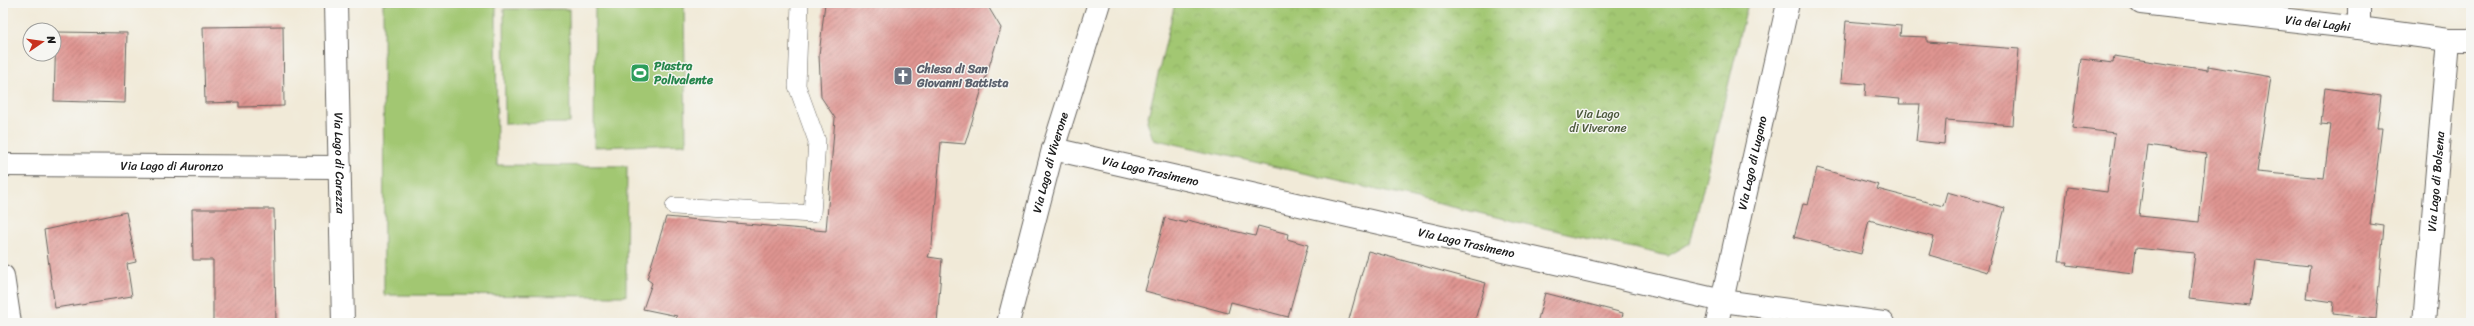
<svg xmlns="http://www.w3.org/2000/svg" width="2474" height="326" viewBox="0 0 2474 326" font-family="Sriracha,sans-serif">
	<style>
		.park { fill: url(#park-crowns); stroke: #5f7247 }
		.pitch { fill: #a2c772; stroke: #5f7247 }
		.building { fill: url(#building-hatch); fill-rule: evenodd }
		.lines { fill: none; stroke-linecap: round; stroke-linejoin: round }
		.service-casing { stroke: #67645e; stroke-width: 18 }
		.minor-casing { stroke: #67645e; stroke-width: 24 }
		.tertiary-casing { stroke: #67645e; stroke-width: 24 }
		.service { stroke: #fff; stroke-width: 17 }
		.minor { stroke: #fff; stroke-width: 22 }
		.tertiary { stroke: #fff; stroke-width: 22 }
		.labels { text-anchor: middle; stroke-width: 3; stroke-linejoin: round; paint-order: stroke }
		.street-label { font-size: 12px; fill: #1c1c1c; stroke: #f6f6f2 }
		.leisure-label { font-size: 12px; font-weight: bold; fill: #27864d; stroke: #f6f6f2; text-anchor: start }
		.worship-label { font-size: 12px; font-weight: bold; fill: #5b616d; stroke: #f6f6f2; text-anchor: start }
		.park-label { font-size: 12px; fill: #4b583a; stroke: #f6f6f2 }
	</style>
	<defs>
		<pattern id="park-crowns" width="20" height="18" patternUnits="userSpaceOnUse"><rect width="20" height="18" fill="#a2c772"/><path d="M2 6a3 3 0 1 1 6 0M12 15a3 3 0 1 1 6 0" fill="none" stroke="#8baa62"/></pattern>
		<pattern id="building-hatch" width="6" height="6" patternUnits="userSpaceOnUse"><rect width="6" height="6" fill="#df9491"/><path d="M-1 1l2-2M0 6l6-6M5 7l2-2" fill="none" stroke="#b47876"/></pattern>
	</defs>
	<rect width="100%" height="100%" fill="#f6f6f2"/>
	<filter id="ink" filterUnits="userSpaceOnUse"><feTurbulence type="fractalNoise" baseFrequency=".025" numOctaves="2"/><feDisplacementMap in="SourceGraphic" scale="8" xChannelSelector="R" yChannelSelector="G"/><feConvolveMatrix kernelMatrix="1 2 1 2 8 2 1 2 1" color-interpolation-filters="sRGB"/></filter>
	<filter id="wash" filterUnits="userSpaceOnUse"><feTurbulence type="fractalNoise" baseFrequency=".012" numOctaves="4" result="noise"/><feDisplacementMap in="SourceGraphic" scale="16" xChannelSelector="R" yChannelSelector="G"/><feGaussianBlur stdDeviation="0.9" result="paint"/><feColorMatrix in="noise" values="0 0 0 0 0 0 0 0 0 0 0 0 0 0 0 0 0 1.4 0 .05"/><feComposite in="paint" operator="in"/></filter>
	<g filter="url(#wash)">
		<rect width="100%" height="100%" fill="#f1ead8"/>
		<path class="park" d="M1175,3H1748L1690,243L1668,256L1153,139L1147,121Z"/>
		<path class="pitch" d="M383,3H496L497,165L627,166L626,296L384,295Z
			M595,3H684L686,144L594,147Z
			M504,9H569L570,123L505,124Z"/>
		<g id="blocks">
			<path class="building" d="M825,3H986L1001,28L965,144L941,142L932,245L928,257L942,259L937,323H776L738,320V323H674L677,316L643,309L652,283L647,279L666,217L826,231L835,118L821,97L819,55Z
				M1846,21L1901,26L1900,36L1927,37V42L2019,49L2013,125L1946,120L1944,144L1916,141L1920,104H1899L1900,99L1865,96L1866,84L1841,82Z
				M283,26L284,106L239,107V102L205,103L203,27Z
				M56,32L127,33L125,103L54,101Z
				M2114,56L2208,70V66L2271,77L2257,172L2324,178L2331,125L2321,124L2325,88L2381,96L2377,128H2382L2370,224L2384,226L2376,319L2333,314L2334,302L2306,298L2310,266L2256,260L2250,306L2189,299L2195,254L2136,248L2133,273L2067,265L2068,262H2058L2068,187L2107,192L2115,133L2072,128L2081,59L2113,63ZM2148,145L2206,154L2199,222L2139,216Z
				M1817,168L1879,185L1877,189L1943,206L1947,192L2005,208L1987,272L1929,255L1934,237L1869,220L1861,254L1794,237L1803,204L1808,205Z
				M192,209H274L276,323H213V260H193Z
				M126,212L136,262L127,264L132,296L55,308L44,230Z
				M1165,218L1186,223L1187,220L1255,236L1258,226L1288,234L1287,239L1308,245L1288,317L1231,302L1228,313L1145,291Z
				M1368,251L1486,283L1474,323H1348Z
				M1545,293L1623,313L1621,323H1537Z"/>
		</g>
	</g>
	<g filter="url(#ink)">
		<use href="#blocks" fill-opacity="0" stroke="#67645e" stroke-width="1"/>
		<g class="lines">
			<g class="service-casing">
				<path id="service" d="M674,206L812,214L817,141L797,86L800,3"/>
			</g>
			<g class="minor-casing">
				<g id="minor">
					<path id="s1" d="M336,3L343,323"/>
					<path d="M2359,3V28L2448,40H2471"/>
					<path id="s2" d="M1053,149L1723,301L1883,323"/>
					<path id="s3" d="M3,165L340,167"/>
					<path d="M3,276L10,323"/>
					<path id="s4" d="M1008,323L1053,149L1099,3"/>
					<path id="s5" d="M2424,323L2448,40"/>
				</g>
			</g>
			<g class="tertiary-casing">
				<g id="tertiary">
					<path id="s6" d="M2141,3L2359,28"/>
					<path id="s7" d="M1717,323L1788,3"/>
				</g>
			</g>
			<use href="#service" class="service"/>
			<use href="#minor" class="minor"/>
			<use href="#tertiary" class="tertiary"/>
		</g>
	</g>
	<defs>
		<g id="stadium-square" transform="scale(1)"><rect x="-9" y="-9" width="18" height="18" rx="4" fill="#2e9e5b" stroke="#f6f6f2"/><path d="M0-5a6.5 5 0 1 0 0 10a6.5 5 0 1 0 0-10ZM-3.5-1.8h7v3.6h-7Z" fill="#fff"/></g>
		<g id="church-square" transform="scale(1)"><rect x="-9" y="-9" width="18" height="18" rx="4" fill="#6b7280" stroke="#f6f6f2"/><path d="M-1.2-6h2.4v3.5h3.3v2.4h-3.3V6h-2.4V-.1h-3.3v-2.4h3.3Z" fill="#fff"/></g>
	</defs>
	<g fill-rule="evenodd">
		<use href="#stadium-square" x="640" y="73"/>
		<use href="#church-square" x="903" y="76"/>
	</g>
	<g class="labels">
		<g class="street-label">
			<text dy="4" stroke="none"><textPath href="#s6" startOffset="178">Via dei Laghi</textPath></text>
			<text dy="4" stroke="none"><textPath href="#s4" startOffset="166">Via Lago di Viverone</textPath></text>
			<text dy="4" stroke="none"><textPath href="#s1" startOffset="160">Via Lago di Carezza</textPath></text>
			<text dy="4" stroke="none"><textPath href="#s7" startOffset="164">Via Lago di Lugano</textPath></text>
			<text dy="4" stroke="none"><textPath href="#s3" startOffset="169">Via Lago di Auronzo</textPath></text>
			<text dy="4" stroke="none"><textPath href="#s2" startOffset="100">Via Lago Trasimeno</textPath></text>
			<text dy="4" stroke="none"><textPath href="#s5" startOffset="142">Via Lago di Bolsena</textPath></text>
			<text dy="4" stroke="none"><textPath href="#s2" startOffset="424">Via Lago Trasimeno</textPath></text>
		</g>
		<g class="leisure-label">
			<text x="654" y="70">Piastra<tspan x="654" dy="14">Polivalente</tspan></text>
		</g>
		<g class="worship-label">
			<text x="917" y="73">Chiesa di San<tspan x="917" dy="14">Giovanni Battista</tspan></text>
		</g>
		<g class="park-label">
			<text x="1598" y="118">Via Lago<tspan x="1598" dy="14">di Viverone</tspan></text>
		</g>
	</g>
	<rect width="2474" height="326" fill="none" stroke="#f6f6f2" stroke-width="16"/>
	<g transform="translate(42 42) rotate(77)"><circle r="19" fill="#f6f6f2" stroke="#9f9f9c"/>
	<path d="M0-3L7 15L0 10L-7 15Z" fill="#c8321e"/>
	<text y="-6" font-size="11" font-weight="bold" text-anchor="middle" fill="#1c1c1c">N</text>
	</g>
</svg>
